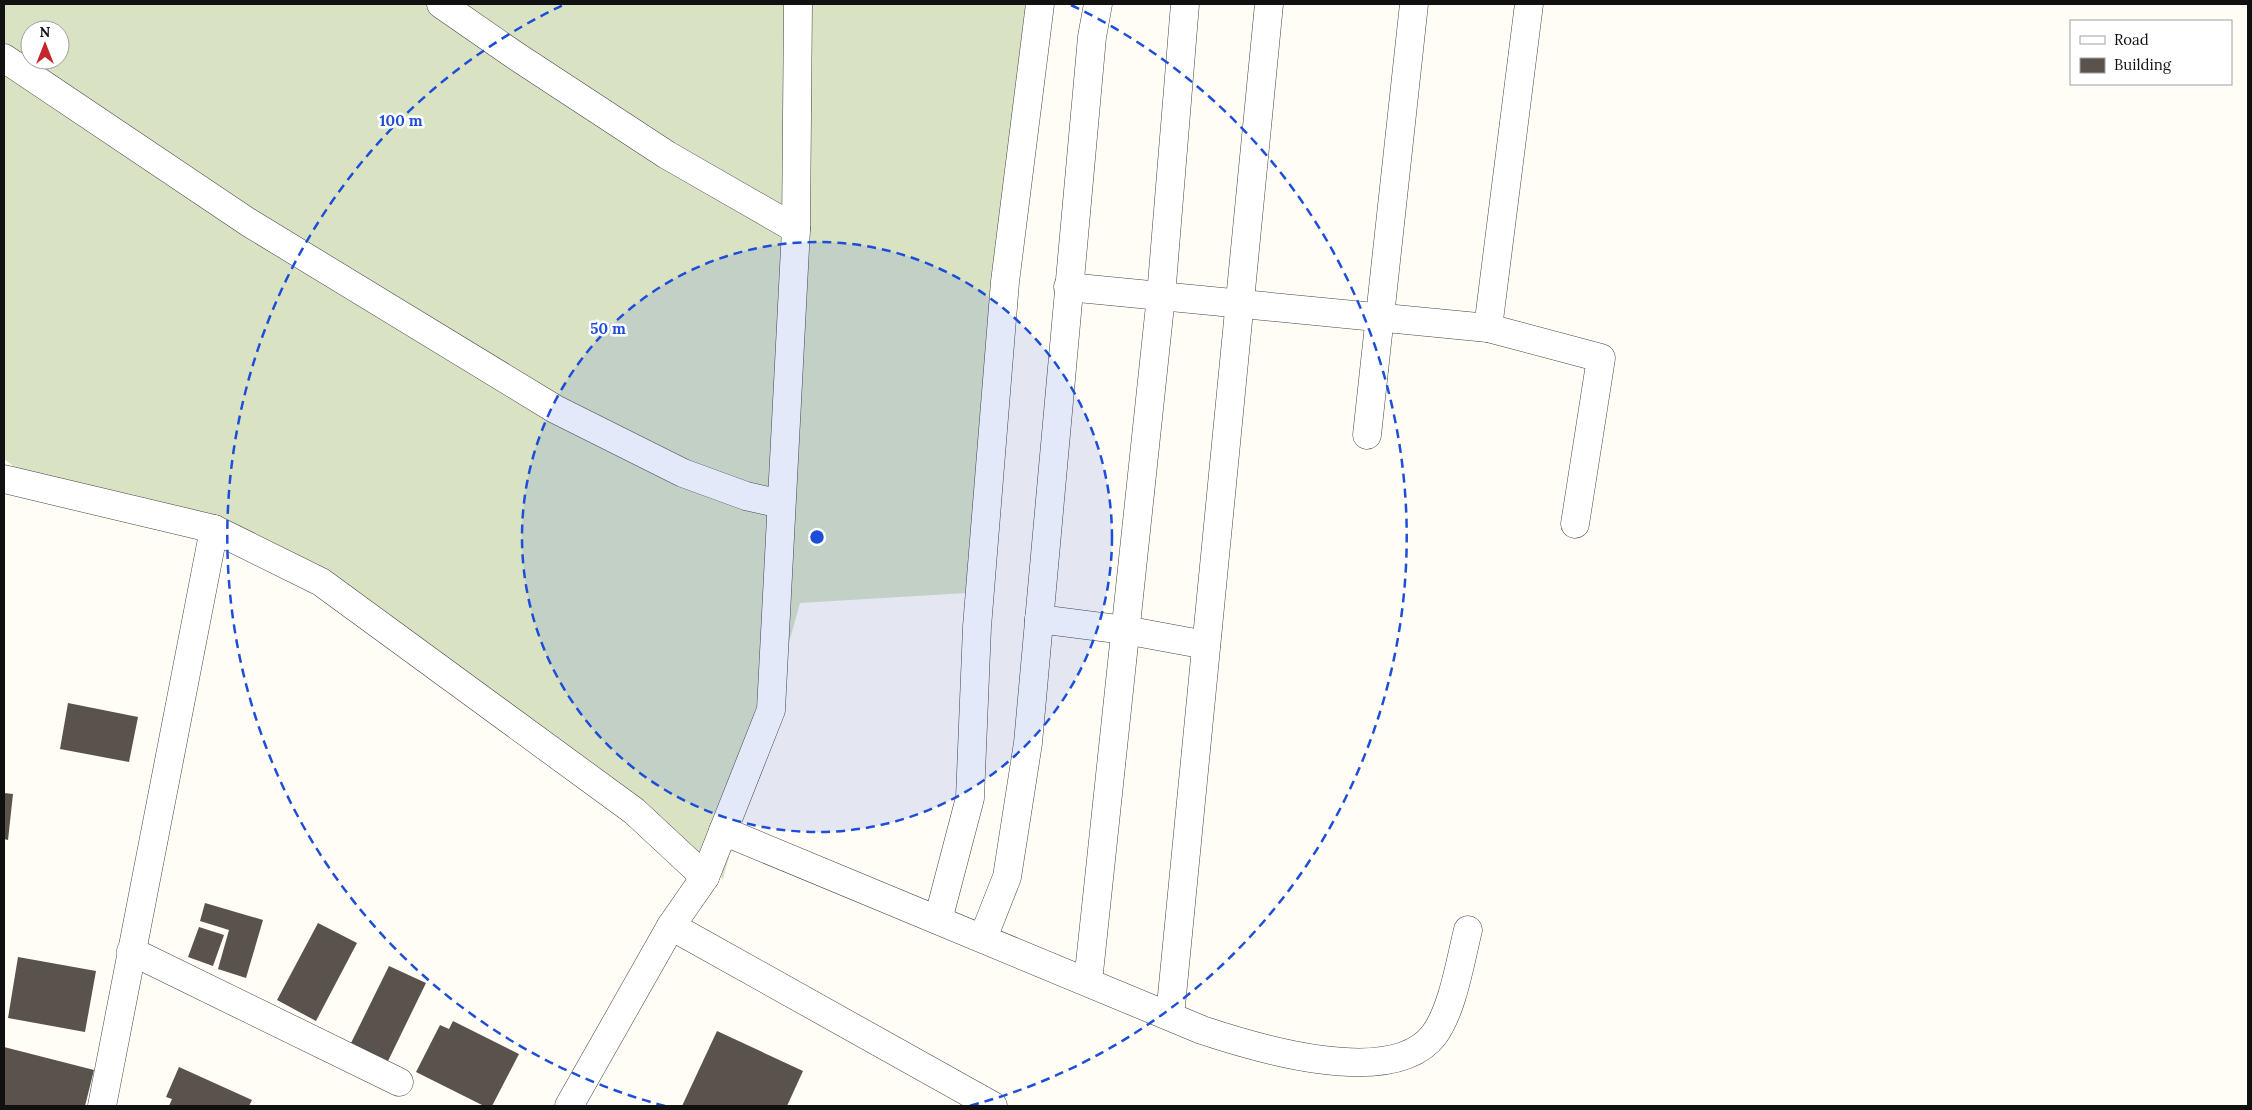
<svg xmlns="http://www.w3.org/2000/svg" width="2252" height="1110" font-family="Lora,serif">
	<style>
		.cemetery { fill: #d9e3c4; fill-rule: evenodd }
		.building { fill: #5a524d }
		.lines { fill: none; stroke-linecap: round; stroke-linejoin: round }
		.minor-casing { stroke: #444; stroke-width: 29 }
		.minor { stroke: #fff; stroke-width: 28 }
		.ring { fill: none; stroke: #1d4ed8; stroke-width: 2.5; stroke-dasharray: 9 6 }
		.centre { fill: #1d4ed8; stroke: #fff; stroke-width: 2.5 }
		.ring-label { font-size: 15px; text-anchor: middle; font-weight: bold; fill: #1d4ed8; stroke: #fff; stroke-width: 5; stroke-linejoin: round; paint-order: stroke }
	</style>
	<rect width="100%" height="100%" fill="#fffdf5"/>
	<!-- cemetery -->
	<path class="cemetery" d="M4 4H1033L983 592 800 603 723 879 325 576 20 471 4 459ZM30 30H60V60H30Z"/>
	<!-- building -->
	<g class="building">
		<path d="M68 703 138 717 129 762 60 749Z"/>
		<path d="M4 793 13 794 8 840 4 839Z"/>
		<path d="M205 903 263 920 246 978 218 969 229 930 200 921Z"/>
		<path d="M318 923 357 943 316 1021 277 1000Z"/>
		<path d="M199 927 224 935 213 966 188 957Z"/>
		<path d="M18 957 96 971 85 1032 8 1018Z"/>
		<path d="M389 966 426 983 388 1061 351 1043Z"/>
		<path d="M453 1021 519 1054 492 1106H484L416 1072 440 1025 449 1029Z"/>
		<path d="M717 1031 803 1071 787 1106H682Z"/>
		<path d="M4 1047 94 1070 85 1106H4Z"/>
		<path d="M179 1067 252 1100 249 1106H169L172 1099 166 1097Z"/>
	</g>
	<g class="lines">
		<!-- minor casing -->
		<g class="minor-casing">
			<g id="minor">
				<path d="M441 4 516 56 667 155 796 229"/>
				<path d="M4 58 248 222 555 409 683 473 746 496 781 504"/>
				<path d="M1068 287 1488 328 1601 358 1575 524"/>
				<path d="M1488 328 1529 4"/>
				<path d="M1367 435 1414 4"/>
				<path d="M4 479 214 529 321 582 634 811 705 877"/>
				<path d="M1039 619 1125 630 1206 645"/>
				<path d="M723 831 1202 1030C1256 1048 1392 1090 1434 1035 1453 1009 1460 962 1468 930"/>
				<path d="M938 920 970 798 977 627 1005 282 1040 4"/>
				<path d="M671 926 993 1106"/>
				<path d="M983 938 1007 877 1028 743 1092 37 1098 4"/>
				<path d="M131 951 399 1082"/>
				<path d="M1088 982 1161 296 1185 4"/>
				<path d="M1170 1016 1269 4"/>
				<path d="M102 1106 214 529"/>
				<path d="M569 1106 671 926 705 877 771 710 796 229 798 4"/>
			</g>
		</g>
		<!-- minor -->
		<use href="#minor" class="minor"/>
	</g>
	<!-- distance rings -->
	<circle cx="817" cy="537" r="295" fill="#1d4ed8" fill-opacity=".12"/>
	<g class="ring">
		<circle cx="817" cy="537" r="295"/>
		<path d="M665 1106A589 589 0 0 1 563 5M1071 5A589 589 0 0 1 969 1106"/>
	</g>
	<circle cx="817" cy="537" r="8" class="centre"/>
	<g class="ring-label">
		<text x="401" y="126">100 m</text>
		<text x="608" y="334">50 m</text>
	</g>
	<!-- border -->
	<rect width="2252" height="1110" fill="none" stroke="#111111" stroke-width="10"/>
	<!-- legend -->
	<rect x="2070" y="20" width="162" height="65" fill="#ffffff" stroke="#a0a0a0"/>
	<rect x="2080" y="36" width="25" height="8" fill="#ffffff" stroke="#a0a0a0"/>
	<text x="2114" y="45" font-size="15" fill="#111111">Road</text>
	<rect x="2080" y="58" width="25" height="15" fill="#5a524d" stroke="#a0a0a0"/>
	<text x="2114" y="70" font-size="15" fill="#111111">Building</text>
	<!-- north arrow -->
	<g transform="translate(45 45)"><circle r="24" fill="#ffffff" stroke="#a0a0a0"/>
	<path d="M0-4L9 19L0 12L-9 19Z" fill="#c4262e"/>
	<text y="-8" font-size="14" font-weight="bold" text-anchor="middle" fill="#111111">N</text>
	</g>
</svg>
